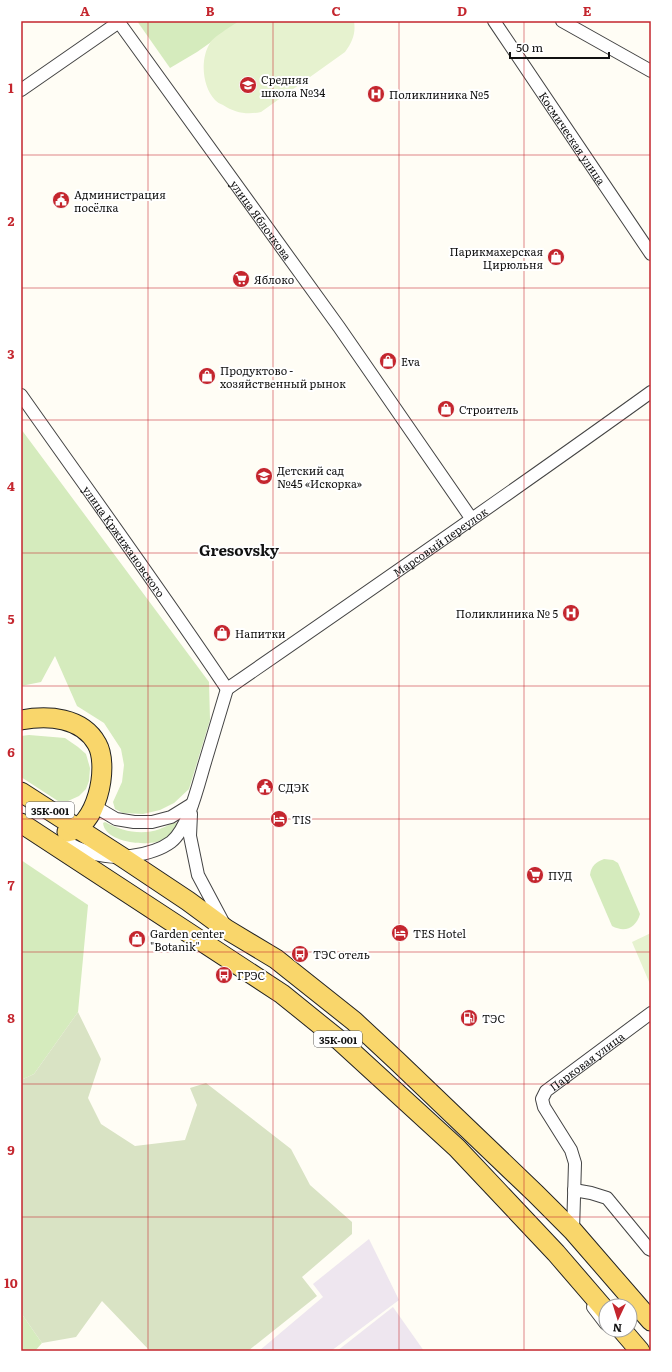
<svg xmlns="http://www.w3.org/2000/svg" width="672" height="1372" font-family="Literata,serif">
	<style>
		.industrial { fill: #eee6ef }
		.green { fill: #d5ebbd }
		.cemetery { fill: #d9e3c4 }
		.pitch { fill: #e6f2cf }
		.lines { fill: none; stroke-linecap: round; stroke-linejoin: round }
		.street-casing { stroke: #444; stroke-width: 14 }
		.primary-casing { stroke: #222; stroke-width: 21 }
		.street { stroke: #fff; stroke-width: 12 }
		.primary { stroke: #f9d66b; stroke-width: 19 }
		.grid { fill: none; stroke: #c4262e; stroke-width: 1; stroke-opacity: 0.55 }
		.labels { text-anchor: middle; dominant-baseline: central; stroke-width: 4; stroke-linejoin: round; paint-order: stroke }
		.shield { fill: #fff; stroke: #585858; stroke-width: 1 }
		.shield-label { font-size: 10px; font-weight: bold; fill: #111 }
		.poi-label { font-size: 11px; fill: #111; stroke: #fff; text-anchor: start }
		.street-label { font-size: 11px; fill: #111; stroke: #fff }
		.district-label { font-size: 15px; font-weight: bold; fill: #111; stroke: #fff }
		.neatline { fill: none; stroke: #c4262e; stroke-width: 1.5 }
		.grid-label { font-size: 13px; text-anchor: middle; font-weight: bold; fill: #c4262e }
	</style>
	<rect width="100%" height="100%" fill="#fffdf5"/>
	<!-- industrial -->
	<g class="industrial">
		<path d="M369 1239 399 1300 331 1351H259L323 1297 313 1284Z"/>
		<path d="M393 1307 424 1351H337Z"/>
	</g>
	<!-- green -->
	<g class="green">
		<path d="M137 21H241L197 52 170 68Z"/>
		<path d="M21 429 209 682 210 720 189 789 174 803 160 810 143 814 123 813 115 809 113 802 122 782 124 765 121 749 104 723 77 706 55 656 41 682 21 686Z"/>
		<path d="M29 735 65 738 78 747 86 754 90 768 89 781 86 789 79 796 68 801H58L21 777V736Z"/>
		<path d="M105 822C122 831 141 836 160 829 166 827 172 822 178 823V826C174 831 169 837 162 840 148 847 105 843 103 823Z"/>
		<path d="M604 859 613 860 618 863 640 914C636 928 625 933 612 926L590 875C591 866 596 862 604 859Z"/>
		<path d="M21 860 88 905 78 1012 34 1074 21 1080Z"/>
		<path d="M21 1313 42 1343 35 1351H21Z"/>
	</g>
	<!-- cemetery -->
	<path class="cemetery" d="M78 1012 101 1059 88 1098 101 1124 135 1146 185 1140 197 1105 190 1088 206 1083 291 1149 310 1185 352 1222V1234L302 1277 317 1296 248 1351H150L102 1301 76 1337 42 1343 21 1313V1080L34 1074Z"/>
	<!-- pitch -->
	<g class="pitch">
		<path d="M239 21H354C356 34 352 42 345 52L261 112C247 115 235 113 223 105 220 104 217 102 215 100 202 86 200 59 210 43 213 37 232 26 239 21Z"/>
		<path d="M651 933V984H650L632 942Z"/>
	</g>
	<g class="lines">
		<!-- street casing -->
		<g class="street-casing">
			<g id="street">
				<path id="s1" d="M118 21 339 327 471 518"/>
				<path id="s2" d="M494 21 651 254"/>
				<path d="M562 21 651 71"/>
				<path d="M21 90 119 22"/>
				<path id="s3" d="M21 395C90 493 160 589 227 689"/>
				<path id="s4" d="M227 689C369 591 511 493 651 392"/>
				<path d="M94 806 116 819 134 822H152L171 817 192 804"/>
				<path d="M191 814 190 836 198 875 223 922"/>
				<path d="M64 841C84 853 107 859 131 856 145 854 159 851 171 842 189 828 199 781 206 759 213 735 220 712 227 689"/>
				<path d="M574 1190 591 1193 607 1198 649 1249 651 1250"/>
				<path id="s5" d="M573 1231 575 1163 571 1150 544 1107 542 1099 546 1091 651 1013"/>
				<path d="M593 1307 606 1324"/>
			</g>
		</g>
		<!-- primary casing -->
		<g class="primary-casing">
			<g id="primary">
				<path d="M21 720C48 715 82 717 97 744 110 767 96 829 67 832"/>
				<path d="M21 792 122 857 188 901 226 929 276 959 354 1021 397 1061 536 1194 573 1231 651 1321"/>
				<path d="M21 823 282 994 339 1040 457 1148 556 1253 606 1311"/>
				<path d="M622 1330 640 1351"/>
			</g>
		</g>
		<!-- street -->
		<use href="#street" class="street"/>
		<!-- primary -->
		<use href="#primary" class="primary"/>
	</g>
	<!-- grid -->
	<path class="grid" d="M148 21V1351M273 21V1351M399 21V1351M524 21V1351M21 155H651M21 288H651M21 420H651M21 553H651M21 686H651M21 819H651M21 952H651M21 1084H651M21 1217H651"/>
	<!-- icons -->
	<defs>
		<g id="school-disc" transform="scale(0.9)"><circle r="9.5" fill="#c4262e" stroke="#fff"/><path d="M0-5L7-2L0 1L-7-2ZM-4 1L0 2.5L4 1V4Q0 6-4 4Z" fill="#fff"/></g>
		<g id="hospital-disc" transform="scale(0.9)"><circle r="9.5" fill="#c4262e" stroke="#fff"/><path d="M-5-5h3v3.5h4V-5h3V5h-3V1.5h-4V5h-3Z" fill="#fff"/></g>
		<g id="civic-disc" transform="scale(0.9)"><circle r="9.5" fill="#c4262e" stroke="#fff"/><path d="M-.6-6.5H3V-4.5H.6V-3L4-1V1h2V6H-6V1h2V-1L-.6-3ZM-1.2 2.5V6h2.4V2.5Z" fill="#fff"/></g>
		<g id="shop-disc" transform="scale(0.9)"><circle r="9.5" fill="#c4262e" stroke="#fff"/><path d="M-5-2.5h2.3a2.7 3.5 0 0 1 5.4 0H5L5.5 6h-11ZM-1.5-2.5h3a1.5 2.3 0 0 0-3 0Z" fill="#fff"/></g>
		<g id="supermarket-disc" transform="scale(0.9)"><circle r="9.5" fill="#c4262e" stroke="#fff"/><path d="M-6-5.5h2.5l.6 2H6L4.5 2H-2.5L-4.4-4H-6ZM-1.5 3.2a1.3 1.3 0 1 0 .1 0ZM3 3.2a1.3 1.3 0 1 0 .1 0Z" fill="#fff"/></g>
		<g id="hotel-disc" transform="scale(0.9)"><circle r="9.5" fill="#c4262e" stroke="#fff"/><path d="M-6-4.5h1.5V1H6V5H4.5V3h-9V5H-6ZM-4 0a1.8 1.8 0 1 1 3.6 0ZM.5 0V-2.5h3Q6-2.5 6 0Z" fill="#fff"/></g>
		<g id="bus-disc" transform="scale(0.9)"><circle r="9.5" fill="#c4262e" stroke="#fff"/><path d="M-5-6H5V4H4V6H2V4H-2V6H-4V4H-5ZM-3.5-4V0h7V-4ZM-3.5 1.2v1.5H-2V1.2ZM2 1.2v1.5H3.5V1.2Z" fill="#fff"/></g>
		<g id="fuel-disc" transform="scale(0.9)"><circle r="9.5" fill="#c4262e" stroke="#fff"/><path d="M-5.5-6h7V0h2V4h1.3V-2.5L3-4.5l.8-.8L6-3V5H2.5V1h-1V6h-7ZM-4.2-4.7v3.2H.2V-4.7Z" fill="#fff"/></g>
	</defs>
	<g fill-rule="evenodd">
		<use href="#school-disc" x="248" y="85"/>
		<use href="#hospital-disc" x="376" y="94"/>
		<use href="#civic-disc" x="61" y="200"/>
		<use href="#shop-disc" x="556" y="257"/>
		<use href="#supermarket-disc" x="241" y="279"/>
		<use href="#shop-disc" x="388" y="361"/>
		<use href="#shop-disc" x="207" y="376"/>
		<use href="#shop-disc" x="446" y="409"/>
		<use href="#school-disc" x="264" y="476"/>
		<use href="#hospital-disc" x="571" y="613"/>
		<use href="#shop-disc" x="222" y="633"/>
		<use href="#civic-disc" x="265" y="787"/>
		<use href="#hotel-disc" x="279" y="819"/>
		<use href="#supermarket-disc" x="535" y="875"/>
		<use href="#hotel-disc" x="400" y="933"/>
		<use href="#shop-disc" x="137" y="939"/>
		<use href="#bus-disc" x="300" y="954"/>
		<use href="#bus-disc" x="224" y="975"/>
		<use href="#fuel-disc" x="469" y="1018"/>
	</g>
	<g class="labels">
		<!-- shield labels -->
		<g class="shield">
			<rect x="26" y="802" width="48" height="16" rx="3"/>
			<rect x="314" y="1031" width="48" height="16" rx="3"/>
		</g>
		<g class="shield-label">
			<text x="50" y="810">35К-001</text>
			<text x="338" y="1039">35К-001</text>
		</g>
		<!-- poi labels -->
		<g class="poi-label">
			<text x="261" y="79">Средняя<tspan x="261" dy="13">школа №34</tspan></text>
			<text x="389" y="94">Поликлиника №5</text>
			<text x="74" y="194">Администрация<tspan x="74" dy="13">посёлка</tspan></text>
			<text x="543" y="251" text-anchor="end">Парикмахерская<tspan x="543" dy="13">Цирюльня</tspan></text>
			<text x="254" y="279">Яблоко</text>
			<text x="401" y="361">Eva</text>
			<text x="220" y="370">Продуктово -<tspan x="220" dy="13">хозяйственный рынок</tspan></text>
			<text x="459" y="409">Строитель</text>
			<text x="277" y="470">Детский сад<tspan x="277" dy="13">№45 «Искорка»</tspan></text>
			<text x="558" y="613" text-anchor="end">Поликлиника № 5</text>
			<text x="235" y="633">Напитки</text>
			<text x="278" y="787">СДЭК</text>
			<text x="292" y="819">TIS</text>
			<text x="548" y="875">ПУД</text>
			<text x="150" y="933">Garden center<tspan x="150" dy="13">"Botanik"</tspan></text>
			<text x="413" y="933">TES Hotel</text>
			<text x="313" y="954">ТЭС отель</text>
			<text x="237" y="975">ГРЭС</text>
			<text x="482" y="1018">ТЭС</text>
		</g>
		<!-- street labels -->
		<g class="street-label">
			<text stroke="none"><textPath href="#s2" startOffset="141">Космическая улица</textPath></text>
			<text stroke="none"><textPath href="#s1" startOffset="245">улица Яблочкова</textPath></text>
			<text stroke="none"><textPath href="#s3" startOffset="179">улица Кржижановского</textPath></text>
			<text stroke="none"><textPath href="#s4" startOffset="259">Марсовый переулок</textPath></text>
			<text stroke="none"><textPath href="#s5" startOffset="200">Парковая улица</textPath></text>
		</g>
		<!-- district labels -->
		<g class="district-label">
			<text x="239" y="549">Gresovsky</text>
		</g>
	</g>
	<!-- border -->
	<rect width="672" height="1372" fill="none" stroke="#ffffff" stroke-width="44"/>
	<!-- north arrow -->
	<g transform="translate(618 1318) rotate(184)"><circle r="19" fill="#ffffff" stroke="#a0a0a0"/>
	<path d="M0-3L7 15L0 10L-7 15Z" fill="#c4262e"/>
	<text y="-6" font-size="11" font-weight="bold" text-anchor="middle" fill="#111111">N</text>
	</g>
	<!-- scale -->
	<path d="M510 52v6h99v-6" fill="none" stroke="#111111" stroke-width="2"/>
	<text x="516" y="52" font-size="12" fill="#111111" stroke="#ffffff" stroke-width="3" paint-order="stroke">50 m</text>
	<rect x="22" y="22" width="628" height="1328" class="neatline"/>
	<g class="grid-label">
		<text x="85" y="16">A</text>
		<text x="210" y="16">B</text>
		<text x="336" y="16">C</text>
		<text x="462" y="16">D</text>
		<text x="587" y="16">E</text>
		<text x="11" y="93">1</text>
		<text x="11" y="226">2</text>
		<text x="11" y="359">3</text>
		<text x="11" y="491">4</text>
		<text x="11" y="624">5</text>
		<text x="11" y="757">6</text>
		<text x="11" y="890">7</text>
		<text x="11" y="1023">8</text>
		<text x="11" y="1155">9</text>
		<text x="11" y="1288">10</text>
	</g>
</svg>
